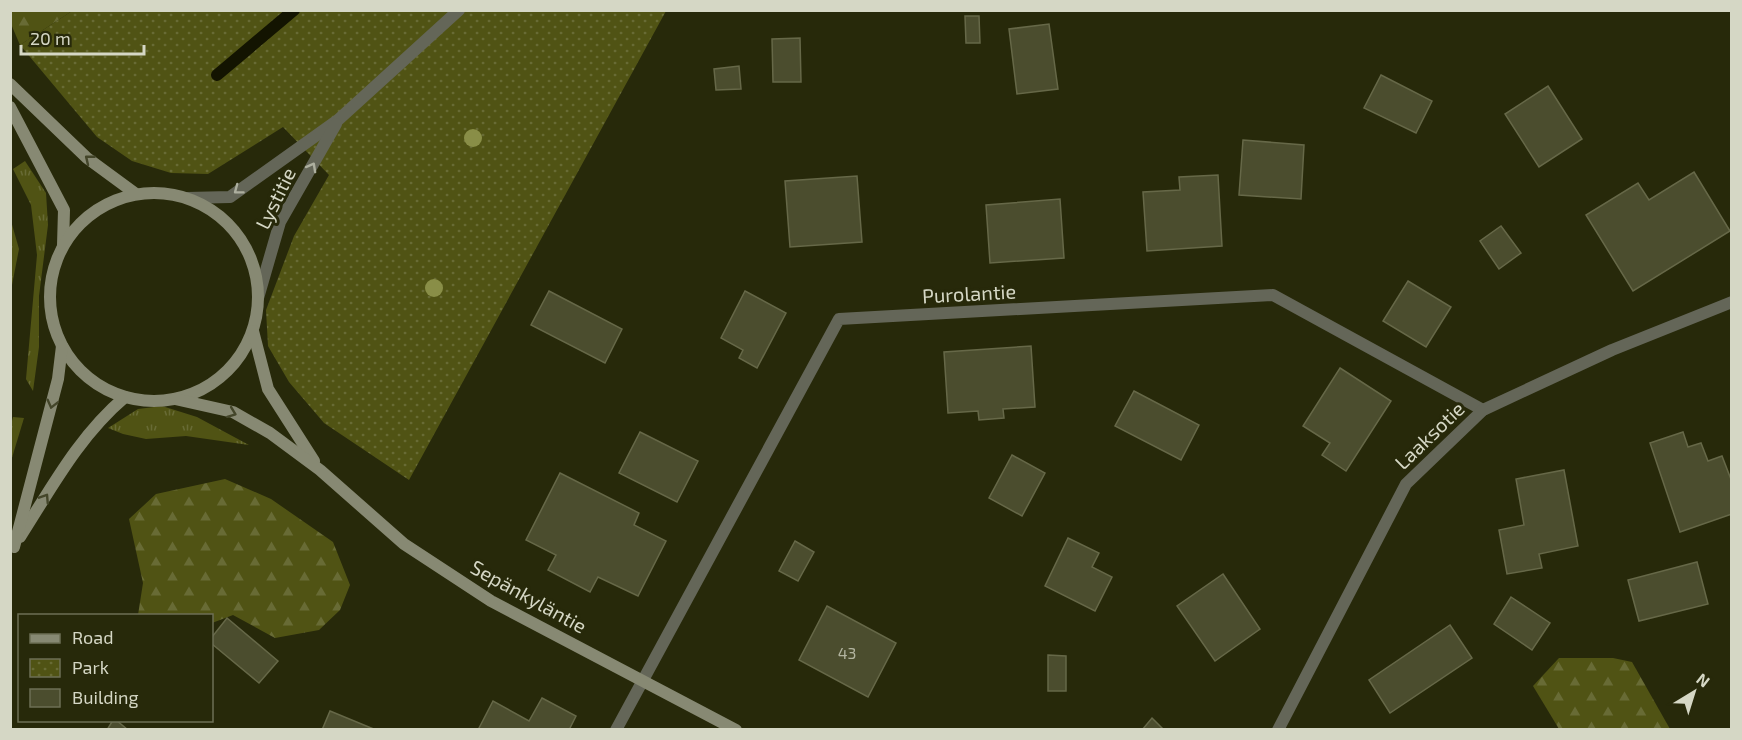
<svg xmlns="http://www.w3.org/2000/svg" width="1742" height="740" font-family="'Exo 2',sans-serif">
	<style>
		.grass { fill: url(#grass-tufts) }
		.forest { fill: url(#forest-firs) }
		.park { fill: url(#park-dots) }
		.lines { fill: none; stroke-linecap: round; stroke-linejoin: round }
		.stream { stroke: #131401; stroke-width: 12 }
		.building { fill: #4b4d2e; stroke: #666848; stroke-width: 1.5 }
		.street { stroke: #646658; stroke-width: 12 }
		.secondary { stroke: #878973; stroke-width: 12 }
		.tree { fill: #898e47 }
		.oneway { stroke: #44462a }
		.oneway2 { stroke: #adaf9f }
		.labels { text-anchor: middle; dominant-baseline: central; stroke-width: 6; stroke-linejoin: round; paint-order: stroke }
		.number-label { font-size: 16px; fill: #b2b49f }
		.street-label { font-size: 20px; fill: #d5d7c5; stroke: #27290a }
	</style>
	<defs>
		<pattern id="grass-tufts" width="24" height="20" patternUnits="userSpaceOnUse" patternTransform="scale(1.5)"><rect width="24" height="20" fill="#505314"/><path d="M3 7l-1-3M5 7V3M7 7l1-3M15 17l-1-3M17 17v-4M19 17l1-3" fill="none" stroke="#686b35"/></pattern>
		<pattern id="forest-firs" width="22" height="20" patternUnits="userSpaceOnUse" patternTransform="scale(1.5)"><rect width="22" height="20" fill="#505314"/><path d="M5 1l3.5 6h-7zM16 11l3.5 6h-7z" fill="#686b35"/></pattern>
		<pattern id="park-dots" width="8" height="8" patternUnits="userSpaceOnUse" patternTransform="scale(1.5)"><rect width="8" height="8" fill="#505314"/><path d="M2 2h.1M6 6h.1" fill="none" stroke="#686b35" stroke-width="1.8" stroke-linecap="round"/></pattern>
	</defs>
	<rect width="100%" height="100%" fill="#27290a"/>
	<!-- grass -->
	<g class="grass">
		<path d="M25 161 46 193 48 225 39 296V347L33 391 26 379 37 255 31 205 13 169Z"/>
		<path d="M11 221 19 249 11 290Z"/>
		<path d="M162 406 197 417 249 445 186 436 146 439 123 434 108 428 138 409Z"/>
		<path d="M13 417 24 418 11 461V425Z"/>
	</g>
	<!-- forest -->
	<g class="forest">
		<path d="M10 11 11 10 72 11 20 45 11 24Z"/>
		<path d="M225 479 271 499 333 542 350 585 340 610 319 630 275 638 233 615 212 623V616L138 615 143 583 129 519 156 494Z"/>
		<path d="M1559 658H1613L1632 662 1670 729H1559L1533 686Z"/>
	</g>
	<!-- park -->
	<path class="park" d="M72 11H666L409 480 324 423 289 382 268 346 266 310 294 236 329 175 283 127 208 174 171 173 132 161 97 137 20 45Z"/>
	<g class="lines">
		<!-- stream -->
		<path class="stream" d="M217 75 294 10"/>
	</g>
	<!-- building -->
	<g class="building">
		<path d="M965 16H979L980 43H966Z"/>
		<path d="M1049 24 1058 89 1017 94 1009 29Z"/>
		<path d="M800 38 801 82H773L772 39Z"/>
		<path d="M739 66 741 89 716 90 714 69Z"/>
		<path d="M1381 75 1432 101 1416 133 1364 108Z"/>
		<path d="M1548 86 1582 139 1539 167 1505 114Z"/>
		<path d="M1243 140 1304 145 1301 199 1239 195Z"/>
		<path d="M1694 172 1730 231 1633 291 1586 215 1638 183 1649 200Z"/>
		<path d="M1218 175 1222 246 1147 251 1143 192 1180 190 1179 177Z"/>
		<path d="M857 176 862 242 790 247 785 181Z"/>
		<path d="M1060 199 1064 258 990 263 986 205Z"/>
		<path d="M1501 226 1521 253 1499 269 1480 241Z"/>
		<path d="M1408 281 1451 307 1426 347 1383 321Z"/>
		<path d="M549 291 622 329 605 363 531 325Z"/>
		<path d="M745 291 786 313 757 368 739 358 743 350 721 338Z"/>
		<path d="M1031 346 1035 407 1003 409 1004 418 979 420 978 411 948 413 944 352Z"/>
		<path d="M1340 368 1391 401 1346 471 1322 455 1330 443 1303 426Z"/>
		<path d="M1134 391 1199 425 1181 460 1115 426Z"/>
		<path d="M640 432 698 461 677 502 619 473Z"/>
		<path d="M1683 432 1688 447 1701 443 1708 461 1722 456 1732 482V514L1680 532 1650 443Z"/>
		<path d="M1012 455 1045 473 1022 516 989 498Z"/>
		<path d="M1564 470 1578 546 1539 554 1542 568 1507 574 1499 530 1524 525 1516 479Z"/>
		<path d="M560 473 639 513 634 525 666 541 638 596 598 577 590 592 548 570 556 555 526 540Z"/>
		<path d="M1068 538 1099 553 1092 567 1112 577 1095 611 1045 586Z"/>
		<path d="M795 541 814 552 798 581 779 571Z"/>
		<path d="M1697 562 1708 604 1639 621 1628 580Z"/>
		<path d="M1223 574 1260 629 1215 661 1177 606Z"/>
		<path d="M1511 597 1550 623 1532 650 1494 624Z"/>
		<path d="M827 606 896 643 868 697 799 660Z"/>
		<path d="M227 618 278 661 259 683 212 644V637Z"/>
		<path d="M1450 625 1472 658 1390 713 1369 680Z"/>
		<path d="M1048 655 1066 656V691H1048Z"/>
		<path d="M542 698 576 716 569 730H478L493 701 529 721Z"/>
		<path d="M330 711 376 730H322Z"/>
		<path d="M1152 718 1164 730H1142Z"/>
		<path d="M113 720H116L128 730H107Z"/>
	</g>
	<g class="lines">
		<!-- street -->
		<g class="street">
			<path d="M187 198 230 197 338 120 459 10"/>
			<path d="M258 298 280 222 336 124"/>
			<path d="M616 730 839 319 1273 295 1483 410"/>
			<path d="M1278 730 1406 484 1483 410 1612 350 1732 302"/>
		</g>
		<!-- secondary -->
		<g class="secondary">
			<path d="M10 84 87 158 136 194"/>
			<path d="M10 107 64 210 63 245"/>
			<circle cx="154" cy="297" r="104"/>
			<path d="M253 331 268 389 314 461"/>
			<path d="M175 399 233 412 270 433 320 470 404 544 491 601 736 730"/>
			<path d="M20 537C52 487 79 436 125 397"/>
			<path d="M14 547 58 379 62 346"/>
		</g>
	</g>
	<!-- trees -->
	<g class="tree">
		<circle cx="473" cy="138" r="9"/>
		<circle cx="434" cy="288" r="9"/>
	</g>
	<!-- one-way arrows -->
	<defs><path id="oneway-chevron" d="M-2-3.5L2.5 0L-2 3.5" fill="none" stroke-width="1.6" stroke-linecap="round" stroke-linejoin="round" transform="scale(1.5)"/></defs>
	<g class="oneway">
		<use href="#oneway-chevron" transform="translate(89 159) rotate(-141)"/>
		<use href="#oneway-chevron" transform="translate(52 404) rotate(104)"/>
		<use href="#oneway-chevron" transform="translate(232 413) rotate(21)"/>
		<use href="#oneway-chevron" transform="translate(45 498) rotate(-57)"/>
	</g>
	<g class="oneway2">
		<use href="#oneway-chevron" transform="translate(312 167) rotate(-61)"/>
		<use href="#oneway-chevron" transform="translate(238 190) rotate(143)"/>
	</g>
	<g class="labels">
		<!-- number labels -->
		<g class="number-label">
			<text x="847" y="652">43</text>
		</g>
		<!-- street labels -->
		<g class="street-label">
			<text transform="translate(275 198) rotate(-64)">Lystitie</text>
			<text transform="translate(969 293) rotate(-3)">Purolantie</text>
			<text transform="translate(1429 435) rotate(-44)">Laaksotie</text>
			<text transform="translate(529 596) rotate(29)">Sepänkyläntie</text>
		</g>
	</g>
	<!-- border -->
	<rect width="1742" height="740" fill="none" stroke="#d5d7c5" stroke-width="24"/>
	<!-- legend -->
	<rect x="18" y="614" width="195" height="108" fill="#27290a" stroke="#6d6f55" stroke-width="1.5"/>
	<rect x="30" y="634" width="30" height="9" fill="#878973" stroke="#6d6f55" stroke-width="1.5"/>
	<text x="72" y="644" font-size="18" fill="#d5d7c5">Road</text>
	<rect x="30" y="659" width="30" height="18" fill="url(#park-dots)" stroke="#6d6f55" stroke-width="1.5"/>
	<text x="72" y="674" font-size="18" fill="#d5d7c5">Park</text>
	<rect x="30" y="689" width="30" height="18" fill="#4b4d2e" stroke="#6d6f55" stroke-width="1.5"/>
	<text x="72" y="704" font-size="18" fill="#d5d7c5">Building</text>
	<!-- north arrow -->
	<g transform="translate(1694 692) rotate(38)" stroke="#27290a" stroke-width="4.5" paint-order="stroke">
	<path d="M0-4.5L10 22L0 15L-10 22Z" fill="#d5d7c5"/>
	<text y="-9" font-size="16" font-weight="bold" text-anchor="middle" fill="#d5d7c5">N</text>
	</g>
	<!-- scale -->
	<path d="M21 45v9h123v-9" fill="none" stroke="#d5d7c5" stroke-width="3"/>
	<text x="30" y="45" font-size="18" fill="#d5d7c5" stroke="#27290a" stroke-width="4.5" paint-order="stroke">20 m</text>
</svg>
